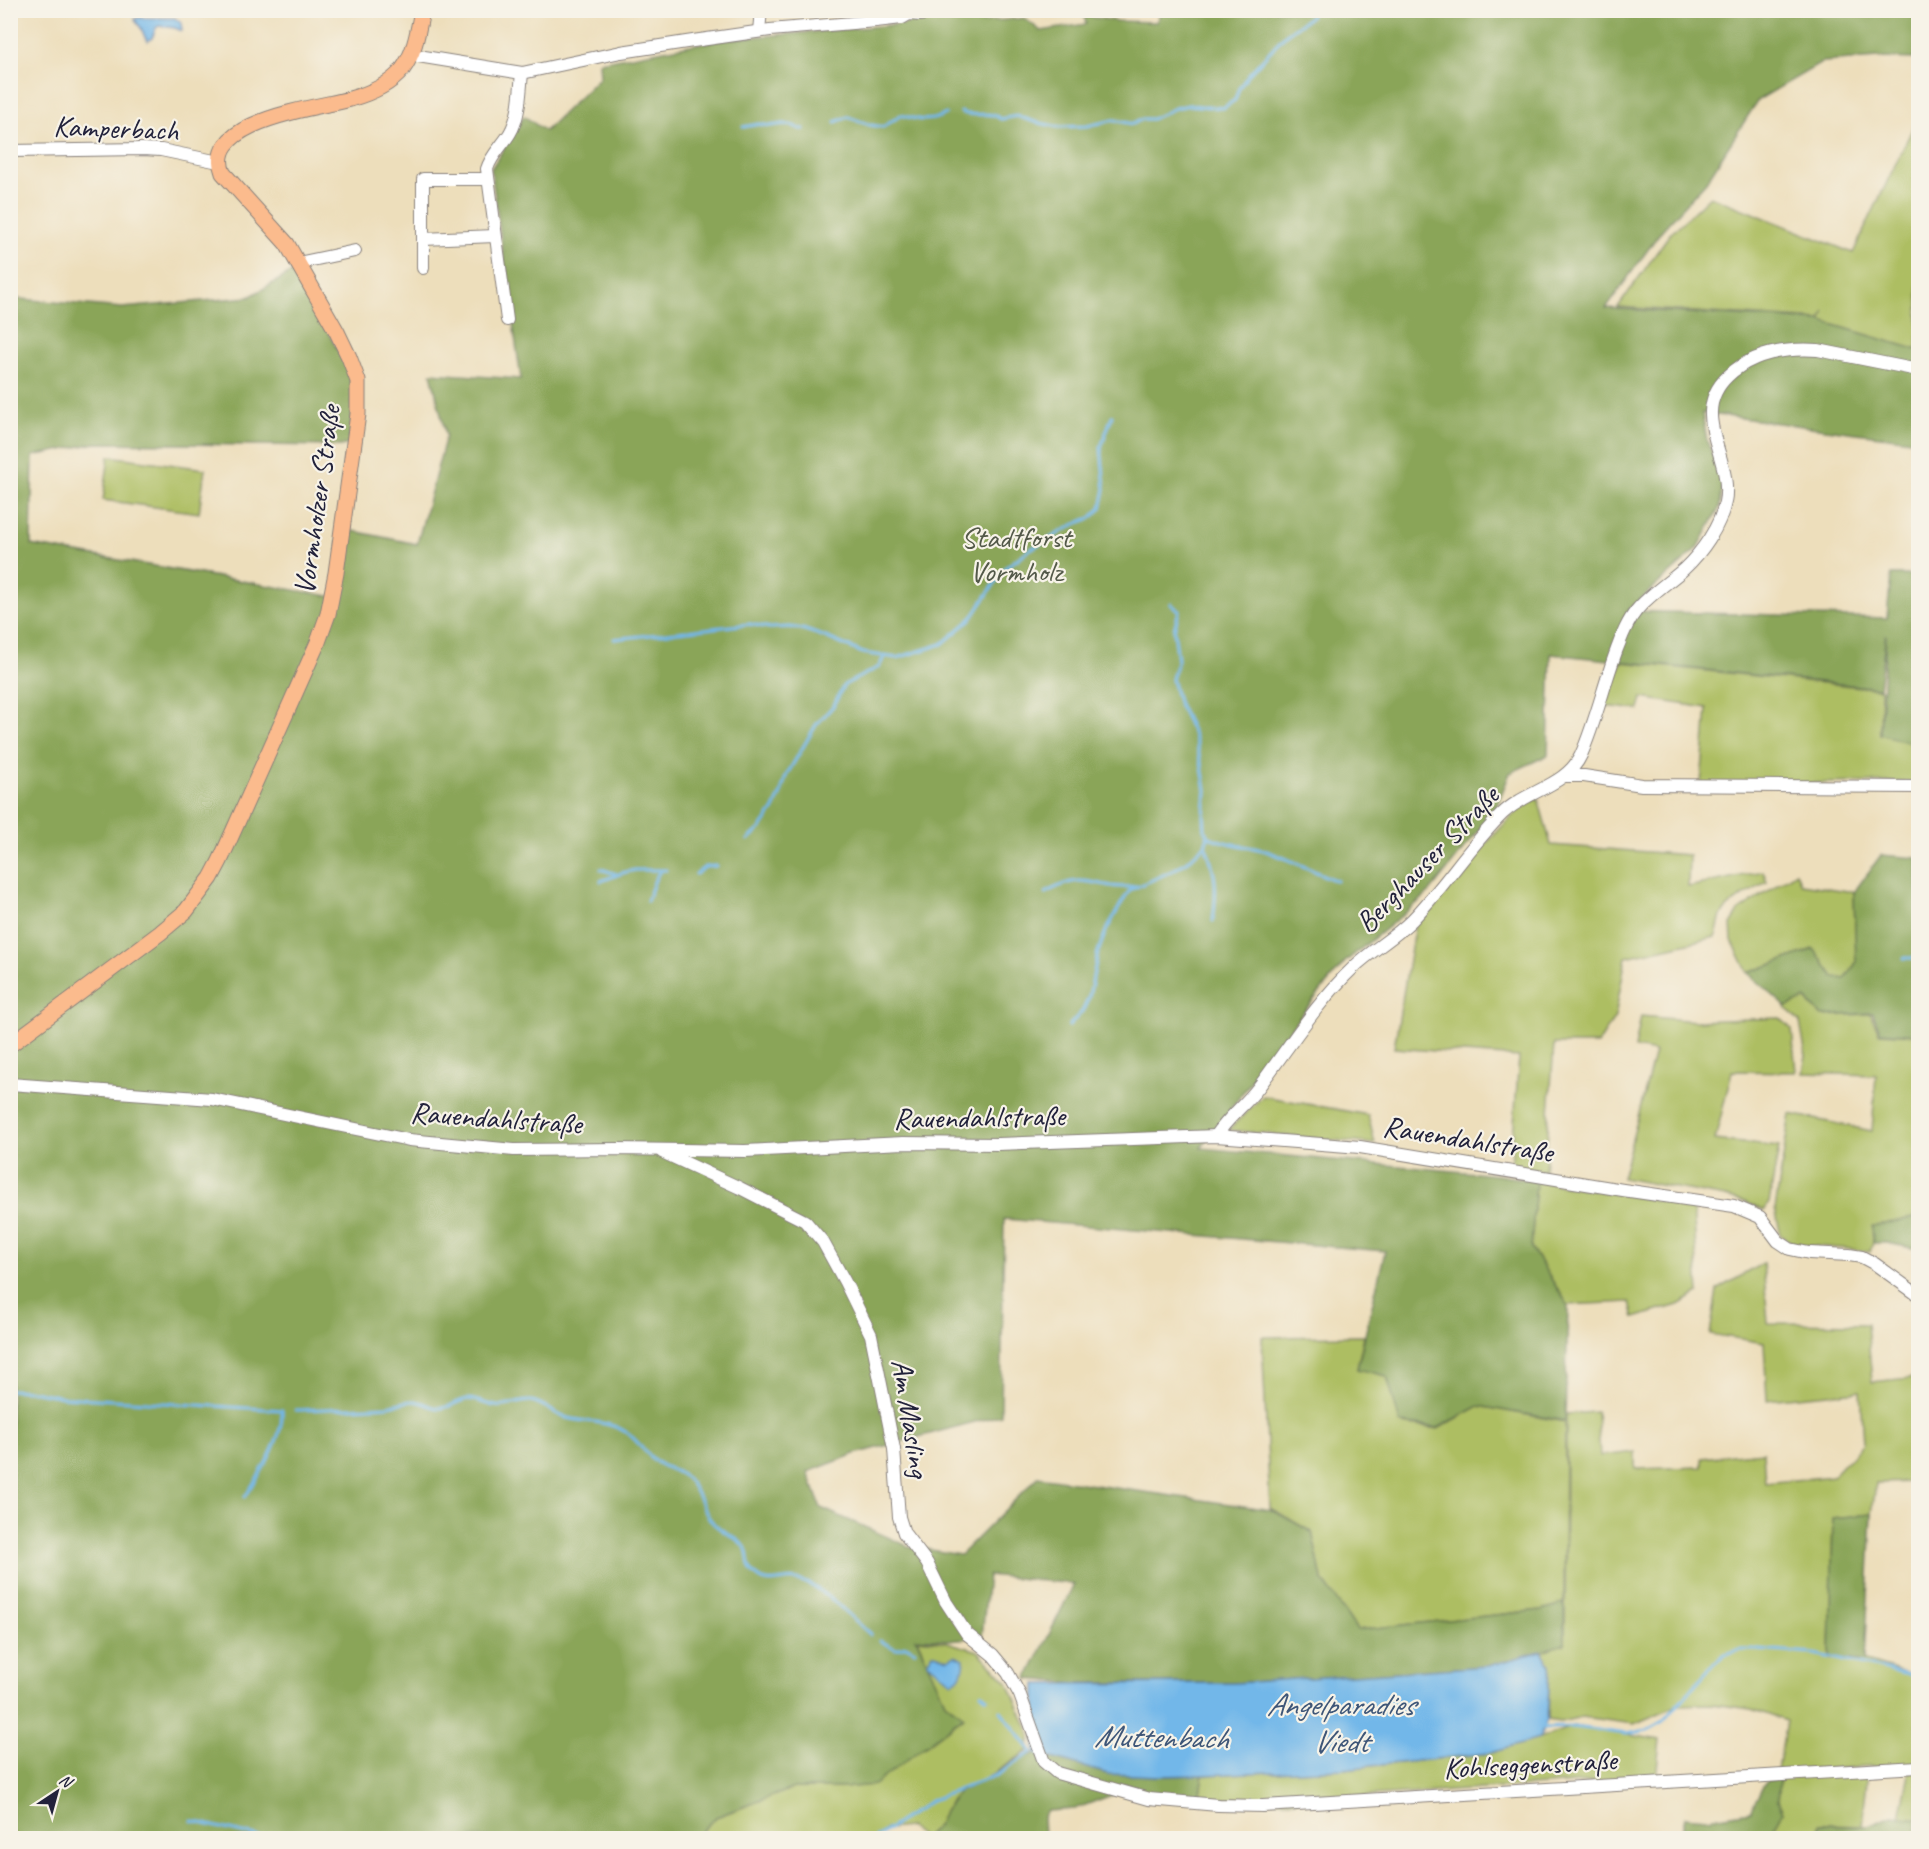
<svg xmlns="http://www.w3.org/2000/svg" width="1929" height="1849" font-family="Caveat,sans-serif">
	<style>
		.green { fill: #adbe62; stroke: #68704e; stroke-width: 1.5 }
		.forest { fill: #8aa558; stroke: #56644a; stroke-width: 1.5 }
		.water { fill: #72b7e9; stroke: #4a6c92; stroke-width: 1.5 }
		.lines { fill: none; stroke-linecap: round; stroke-linejoin: round }
		.stream { stroke: #72b7e9; stroke-width: 3 }
		.minor-casing { stroke: #88807b; stroke-width: 14 }
		.major-casing { stroke: #88807b; stroke-width: 17 }
		.minor { stroke: #fff; stroke-width: 12 }
		.major { stroke: #fbbb8d; stroke-width: 15 }
		.labels { text-anchor: middle; dominant-baseline: central; stroke-width: 4.5; stroke-linejoin: round; paint-order: stroke }
		.street-label { font-size: 30px; fill: #22223b; stroke: #f7f3e8 }
		.park-label { font-size: 30px; fill: #535949; stroke: #f7f3e8 }
		.water-label { font-size: 32px; font-style: italic; fill: #3e5678; stroke: #f7f3e8 }
	</style>
	<rect width="100%" height="100%" fill="#f7f3e8"/>
	<filter id="ink" filterUnits="userSpaceOnUse"><feTurbulence type="fractalNoise" baseFrequency=".0167" numOctaves="2"/><feDisplacementMap in="SourceGraphic" scale="12" xChannelSelector="R" yChannelSelector="G"/><feConvolveMatrix kernelMatrix="1 2 1 2 8 2 1 2 1" color-interpolation-filters="sRGB"/></filter>
	<filter id="wash" filterUnits="userSpaceOnUse"><feTurbulence type="fractalNoise" baseFrequency=".008" numOctaves="4" result="noise"/><feDisplacementMap in="SourceGraphic" scale="24" xChannelSelector="R" yChannelSelector="G"/><feGaussianBlur stdDeviation="1.35" result="paint"/><feColorMatrix in="noise" values="0 0 0 0 0 0 0 0 0 0 0 0 0 0 0 0 0 1.4 0 .05"/><feComposite in="paint" operator="in"/></filter>
	<g filter="url(#wash)">
		<rect width="100%" height="100%" fill="#eddebb"/>
		<!-- green -->
		<g class="green">
			<path d="M1918 117V350L1821 321 1825 311 1821 320 1618 307 1669 235 1710 196 1853 253Z"/>
			<path d="M109 456 205 469 199 513 103 500Z"/>
			<path d="M1621 662 1881 689 1880 734 1911 742 1913 782 1701 784 1707 708 1642 698 1639 710 1604 706Z"/>
			<path d="M1538 798 1551 845 1689 855 1688 887 1763 871 1767 882C1754 890 1730 901 1722 914 1718 920 1719 930 1715 937L1626 957 1615 1017 1598 1044H1554L1545 1171 1511 1165 1519 1057 1394 1048 1415 924 1467 864 1510 818 1522 808Z"/>
			<path d="M1796 872 1801 884 1854 892 1856 963 1845 979 1834 977 1813 949 1748 973 1732 940 1731 924 1739 911Z"/>
			<path d="M1805 999 1822 1016 1871 1014 1879 1033 1918 1035V1217L1873 1226V1243L1870 1252 1850 1249 1802 1245 1791 1242 1781 1235 1775 1209 1790 1114 1872 1131 1876 1075 1803 1073 1806 1056 1800 1022 1785 1007Z"/>
			<path d="M1641 1016 1696 1021 1780 1018 1792 1029 1796 1072 1732 1071 1715 1140 1779 1147 1769 1203 1764 1211 1745 1202 1725 1197 1622 1178 1655 1052 1635 1048Z"/>
			<path d="M1263 1096 1368 1115 1375 1144 1228 1130Z"/>
			<path d="M1536 1181 1693 1206 1699 1293 1678 1305 1634 1318 1630 1302 1568 1305 1531 1248Z"/>
			<path d="M1763 1263 1768 1323 1867 1324 1872 1382 1918 1377V1482L1876 1483 1872 1514 1833 1518 1830 1659 1866 1661 1918 1677V1765L1778 1771 1786 1721 1752 1709 1712 1704 1678 1705 1634 1724 1582 1717 1560 1722 1548 1720 1550 1665 1542 1651 1565 1643 1566 1414 1597 1412 1600 1456 1635 1452V1469L1702 1467V1458L1763 1452 1765 1483 1833 1476 1863 1444 1860 1391 1767 1400 1764 1343 1710 1334 1717 1290Z"/>
			<path d="M1364 1336 1357 1369 1387 1376 1401 1424 1438 1429 1479 1406 1565 1422 1564 1604 1541 1610 1357 1630 1322 1579 1312 1532 1270 1508 1262 1337Z"/>
			<path d="M917 1639 947 1642 978 1651 1008 1683 1031 1735 1028 1751 984 1780 960 1791 945 1809 939 1823 924 1838 909 1827 886 1829 877 1838H695L716 1817 794 1788H843L874 1784 964 1717 945 1702Z"/>
			<path d="M1573 1726 1660 1740 1656 1778 1294 1801 1199 1798 1203 1775 1343 1769 1490 1753 1539 1739Z"/>
			<path d="M1910 1770 1918 1771V1819L1900 1817Z"/>
			<path d="M1868 1772 1862 1825 1821 1824 1818 1838H1768L1783 1812 1778 1801 1780 1778Z"/>
		</g>
		<!-- forest -->
		<g class="forest">
			<path d="M957 10 970 11 983 22 1024 18 1041 31 1086 24 1084 16 1117 21 1156 22 1162 10 1918 11V59L1878 58 1823 62 1758 100 1706 182 1662 230 1606 308 1821 321 1918 350V441L1702 413 1707 441 1723 480 1720 507 1699 546 1693 553 1627 611 1887 618 1891 575H1918V782H1913L1911 743 1880 734 1886 634 1879 688 1551 654 1548 755 1510 773 1495 810 1428 894 1345 962 1301 1015 1201 1148 1497 1175 1536 1181 1531 1248 1568 1305 1565 1421 1479 1406 1438 1428 1400 1423 1387 1376 1357 1369 1385 1251 1004 1219 1001 1415 855 1454 808 1472 821 1508 908 1546 960 1555 1038 1477 1272 1510 1312 1532 1322 1579 1357 1630 1541 1610 1564 1604 1565 1644 1489 1666 1235 1683H1077L1027 1679 1074 1584 988 1575 982 1637 947 1640 916 1638 945 1702 964 1716 874 1785 843 1788H794L716 1817 695 1838H11L10 298 122 308 249 297 294 271 350 372 353 405 349 444 341 446 96 443 33 456 31 545 341 598 348 530 417 544 446 436 431 373 521 379 491 169 524 116 545 131 600 77 599 62 718 40 904 24Z"/>
			<path d="M1881 855 1918 858V1035L1880 1032 1873 1013 1822 1016 1806 999 1786 1007 1748 973 1814 949 1834 977 1845 979 1856 963 1854 892Z"/>
			<path d="M1918 1217V1249L1887 1243H1873L1872 1226Z"/>
			<path d="M1872 1514 1865 1661 1830 1659 1833 1518Z"/>
			<path d="M1035 1753 1108 1774 1159 1776 1203 1775 1199 1798 1117 1793 1075 1809 1047 1811 1043 1817 1044 1838H924L939 1823 945 1809 960 1791 984 1780 1019 1759Z"/>
			<path d="M1780 1778 1778 1801 1783 1812 1768 1838H1680L1685 1816 1707 1818 1750 1811 1767 1779Z"/>
			<path d="M1893 1816 1918 1819V1838H1818L1820 1824 1868 1826Z"/>
		</g>
		<!-- water -->
		<g class="water">
			<path d="M137 18H175L181 23 182 31 175 28 159 26 156 28 152 38 148 41C143 37 144 33 141 28 139 25 136 23 135 19Z"/>
			<path d="M1542 1651 1550 1665 1547 1720 1539 1739 1490 1753 1343 1769 1203 1775 1159 1776 1108 1774 1035 1753 1036 1684 1235 1683 1489 1666Z"/>
			<path d="M933 1653 948 1659 955 1655 964 1659C963 1668 962 1679 952 1682L927 1662Z"/>
		</g>
		<g class="lines">
			<!-- stream -->
			<g class="stream">
				<path d="M961 112C974 119 988 109 1001 119L1017 116 1035 122 1059 127 1087 126 1114 120 1133 124 1142 119H1152L1175 108 1189 105 1223 108 1235 100 1239 88 1249 74 1285 35 1310 17 1312 10"/>
				<path d="M835 122 848 117 870 125 883 127 901 115C918 120 930 123 946 114"/>
				<path d="M743 127 759 124 770 126 784 124 794 126 800 129H804"/>
				<path d="M614 639 750 624 770 628 790 627 802 629 823 636 863 653 897 658 942 644 971 619 1005 568 1029 550 1077 523 1091 518 1101 508 1105 489 1101 447 1112 416"/>
				<path d="M1208 836C1224 845 1245 845 1263 850 1288 858 1312 871 1337 881"/>
				<path d="M748 840 761 828 774 809 781 793 786 776 816 725 834 705 844 685 879 667 884 657"/>
				<path d="M1205 845C1217 873 1217 891 1213 921"/>
				<path d="M601 869 616 874"/>
				<path d="M696 874 705 867 716 866"/>
				<path d="M601 881 622 873 635 870H666"/>
				<path d="M1046 893C1087 867 1096 892 1136 886"/>
				<path d="M647 901 656 877 660 871"/>
				<path d="M1904 958H1918"/>
				<path d="M1069 1026 1083 1010 1089 997 1098 952 1106 931 1125 897 1130 890 1172 871 1188 861 1205 845 1208 836 1205 831 1204 815 1206 790 1202 767 1194 735 1178 702 1172 679 1178 660 1174 630 1179 611 1171 604"/>
				<path d="M10 1390 32 1391 63 1397 282 1410C284 1438 260 1474 245 1497"/>
				<path d="M296 1410C326 1409 357 1408 387 1406 396 1405 405 1401 413 1401 423 1401 430 1408 439 1408 450 1409 459 1399 469 1399 478 1400 487 1405 496 1406 508 1408 519 1400 531 1401 544 1403 552 1413 564 1417 580 1422 597 1420 613 1426 637 1434 640 1450 658 1463 667 1469 677 1470 686 1478 700 1491 701 1510 714 1524 722 1532 743 1540 746 1549 750 1559 745 1568 758 1577 772 1588 786 1575 801 1581 827 1590 849 1616 870 1634"/>
				<path d="M880 1641 896 1649 906 1646 915 1651"/>
				<path d="M981 1693 987 1698"/>
				<path d="M1544 1725V1728L1574 1727 1627 1734 1647 1730 1663 1721 1714 1663 1725 1654 1740 1650H1757L1814 1654 1918 1677"/>
				<path d="M192 1821 264 1838"/>
				<path d="M875 1838 932 1800 997 1775 1032 1752 1001 1711"/>
			</g>
		</g>
	</g>
	<g filter="url(#ink)">
		<g class="lines">
			<!-- minor casing -->
			<g class="minor-casing">
				<g id="minor">
					<path d="M759 31 761 10"/>
					<path d="M412 55 522 73 621 52 693 41 770 30 876 21 902 18 909 14 921 15 934 10"/>
					<path d="M10 151 143 149 161 150 219 162"/>
					<path d="M488 179H423V239L495 236"/>
					<path d="M423 239V268"/>
					<path d="M298 263 355 251"/>
					<path d="M507 320 487 169C491 155 503 145 510 133 520 116 520 92 522 73"/>
					<path d="M1565 776H1584L1642 785 1918 787"/>
					<path d="M10 1084 212 1099 409 1140 514 1150 617 1149 745 1151 903 1143 998 1144 1216 1136 1360 1147 1623 1190 1734 1206 1760 1217 1778 1241 1790 1249 1809 1253 1849 1255 1862 1257 1875 1264 1918 1295"/>
					<path d="M1216 1136C1227 1118 1245 1105 1258 1088 1289 1047 1316 1003 1354 967 1372 950 1394 938 1412 920 1444 887 1469 847 1502 814 1525 791 1567 786 1581 755 1596 721 1604 684 1617 649 1622 636 1627 622 1636 611 1649 595 1668 583 1684 569 1702 552 1720 527 1725 502 1734 458 1687 415 1728 376 1752 353 1787 348 1818 350L1918 370"/>
					<path d="M662 1152 740 1188 805 1221 823 1242 845 1282 871 1335 894 1449 899 1517 904 1533 927 1563 946 1602 967 1634 993 1655 1008 1673 1020 1695 1044 1762 1057 1773 1149 1799 1218 1805 1263 1806 1918 1767"/>
				</g>
			</g>
			<!-- major casing -->
			<g class="major-casing">
				<path id="major" d="M10 1045 160 933 186 911 211 878 220 861 318 642 328 614 336 573 358 414V381L349 357 337 332 287 244 223 173C202 120 319 108 350 99 368 94 389 86 402 70 415 53 418 31 422 10"/>
			</g>
			<!-- minor -->
			<use href="#minor" class="minor"/>
			<!-- major -->
			<use href="#major" class="major"/>
		</g>
	</g>
	<g class="labels">
		<!-- street labels -->
		<g class="street-label">
			<text transform="translate(116 128) rotate(2)">Kamperbach</text>
			<text transform="translate(317 500) rotate(-82)">Vormholzer Straße</text>
			<text transform="translate(1427 859) rotate(-46)">Berghauser Straße</text>
			<text transform="translate(979 1117) rotate(-1)">Rauendahlstraße</text>
			<text transform="translate(496 1118) rotate(4)">Rauendahlstraße</text>
			<text transform="translate(1468 1139) rotate(9)">Rauendahlstraße</text>
			<text transform="translate(911 1418) rotate(81)">Am Masling</text>
			<text transform="translate(1530 1764) rotate(-3)">Kohlseggenstraße</text>
		</g>
		<!-- park labels -->
		<g class="park-label">
			<text x="1016" y="537">Stadtforst<tspan x="1016" dy="34">Vormholz</tspan></text>
		</g>
		<!-- water labels -->
		<g class="water-label">
			<text x="1340" y="1704">Angelparadies<tspan x="1340" dy="37">Viedt</tspan></text>
			<text transform="translate(1161 1737) rotate(1)">Muttenbach</text>
		</g>
	</g>
	<!-- margin -->
	<rect width="1929" height="1849" fill="none" stroke="#f7f3e8" stroke-width="36"/>
	<!-- north arrow -->
	<g transform="translate(57 1792) rotate(36)" stroke="#f7f3e8" stroke-width="4.5" paint-order="stroke">
	<path d="M0-4.5L10 22L0 15L-10 22Z" fill="#22223b"/>
	<text y="-9" font-size="16" font-weight="bold" text-anchor="middle" fill="#22223b">N</text>
	</g>
</svg>
